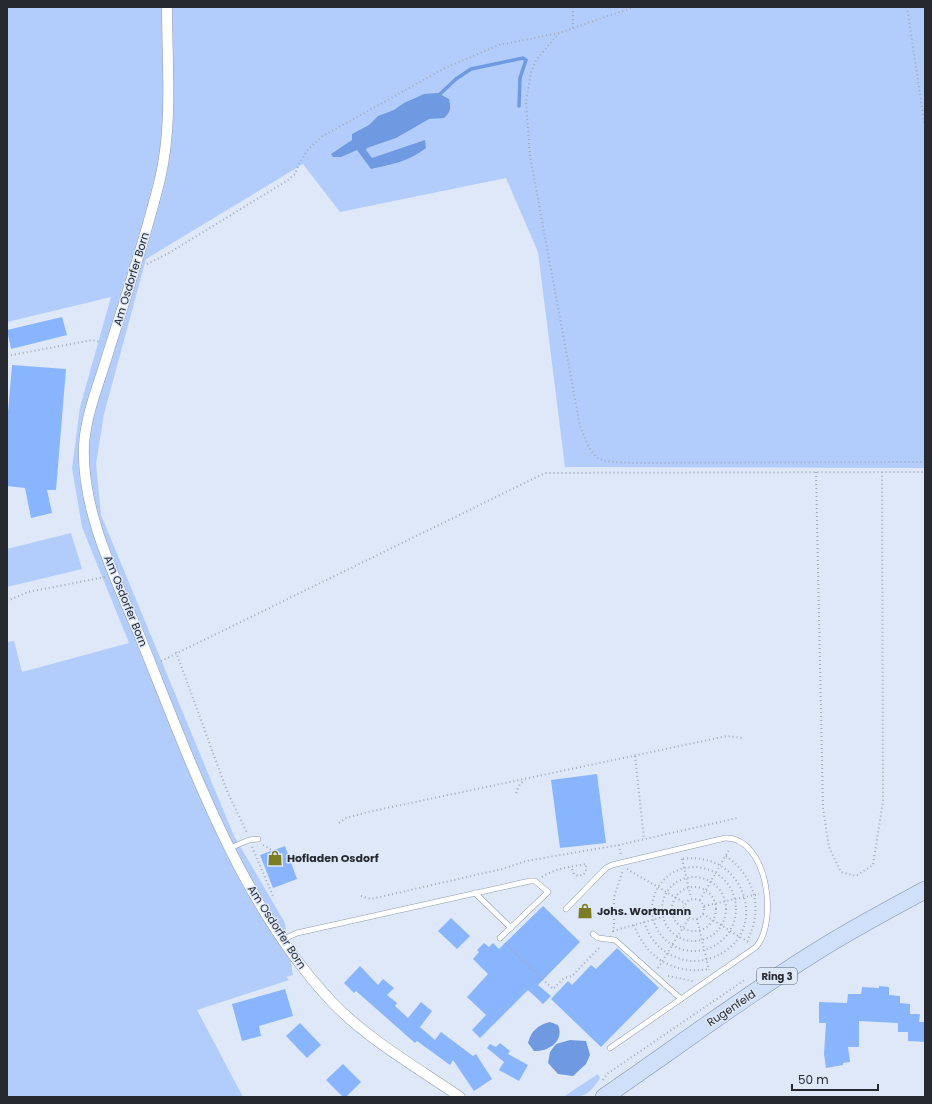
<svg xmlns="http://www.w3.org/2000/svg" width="932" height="1104" font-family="Poppins,sans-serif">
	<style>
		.green { fill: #b2cdfb }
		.water { fill: #6f9ae1 }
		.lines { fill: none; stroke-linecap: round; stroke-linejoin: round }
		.stream { stroke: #6f9ae1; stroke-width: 3.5 }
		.building { fill: #88b5fe }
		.lane-casing { stroke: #939cab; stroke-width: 6 }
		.street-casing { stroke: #939cab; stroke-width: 11 }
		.primary-casing { stroke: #8093b3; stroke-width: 18 }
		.path { stroke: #a2aab7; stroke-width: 2; stroke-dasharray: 1 3; stroke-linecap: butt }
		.lane { stroke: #fff; stroke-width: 5 }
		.street { stroke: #fff; stroke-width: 10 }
		.primary { stroke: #d0e0fb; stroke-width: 17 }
		.labels { text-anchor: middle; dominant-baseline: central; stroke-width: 3; stroke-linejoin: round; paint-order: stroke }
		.shield { fill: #dee8f8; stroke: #5d636c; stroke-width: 1 }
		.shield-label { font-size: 10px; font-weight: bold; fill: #262a30 }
		.street-label { font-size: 11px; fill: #262a30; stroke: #dee8f8 }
		.poi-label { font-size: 11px; font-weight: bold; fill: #262a30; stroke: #dee8f8; text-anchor: start }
	</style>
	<rect width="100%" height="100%" fill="#dee8f8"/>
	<!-- green -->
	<g class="green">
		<path d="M7 7H925V468L565 467 538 252 506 178 340 212 303 164 146 259 104 414 96 464 101 515 234 836 285 923 293 975 286 977 289 980 197 1010 243 1097H7V642L14 641 22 672 129 643 82 527 72 468 80 407 111 297 7 322Z"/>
		<path d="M71 533 82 569 7 587V549Z"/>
		<path d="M598 1074 600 1078C588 1096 585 1097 563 1097Z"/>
	</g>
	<!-- water -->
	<g class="water">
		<path d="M438 93 449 99C451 108 451 112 444 118L429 119 396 138 367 148 366 150 372 158 425 140 426 148C407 162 393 164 371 169L357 150 341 157H333L331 154 352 140V134L369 125 378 116 394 110 404 103 424 94Z"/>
		<path d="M550 1022 558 1025C565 1041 548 1052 534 1051L528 1043C531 1031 538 1025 550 1022Z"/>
		<path d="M570 1040 586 1041 590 1055 586 1064 573 1076 558 1074 548 1063 550 1052 556 1044Z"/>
	</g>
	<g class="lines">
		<!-- stream -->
		<path class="stream" d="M440 94 456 79 471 69 523 58 526 60 520 78 519 106"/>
	</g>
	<!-- building -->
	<g class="building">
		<path d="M62 317 67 335 11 349 7 330Z"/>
		<path d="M12 365 66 369 56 490H47L52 513 31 518 25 488 7 486V424Z"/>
		<path d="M597 774 606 843 560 848 551 780Z"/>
		<path d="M285 846 297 879 273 888 260 855Z"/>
		<path d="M543 906 580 942 538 985 551 996 543 1004 528 990 480 1038 472 1030 486 1015 467 997 488 974 473 959 479 952 477 950 484 943 489 947 493 943 499 949Z"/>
		<path d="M451 918 470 936 457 949 438 931Z"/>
		<path d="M617 948 659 988 601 1047 551 999 568 981 572 985 591 965 596 969Z"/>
		<path d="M360 966 378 985 383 979 394 988 387 995 397 1003 395 1006 408 1018 421 1002 432 1011 420 1027 435 1040 441 1032 473 1056 476 1054 492 1079 474 1091 453 1060 450 1065 417 1041 415 1043 356 991 354 993 344 983Z"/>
		<path d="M879 986 889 987V995L900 996V1003L910 1004V1014H920L919 1022H925V1042L908 1041V1032H898V1023L859 1021V1047H848L850 1062 843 1063V1065L826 1068 824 1054 826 1023H819V1002L847 1003 848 994H861L862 987 879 988Z"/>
		<path d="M285 989 293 1016 259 1026 261 1036 242 1041 232 1004Z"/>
		<path d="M300 1023 321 1045 307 1058 286 1036Z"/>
		<path d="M500 1043 510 1051 508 1054 528 1065 519 1081 499 1070 504 1062 487 1048 490 1044 496 1047Z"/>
		<path d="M343 1064 361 1082 346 1097H343L326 1080Z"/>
	</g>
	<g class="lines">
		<!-- lane casing -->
		<g class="lane-casing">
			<g id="lane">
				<path d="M230 848 249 840 258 839"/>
				<path d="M475 893 511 928"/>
				<path d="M566 909 606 868 612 865 725 838C767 837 779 920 756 947L610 1048"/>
				<path d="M593 934 598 938 615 940 681 999"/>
				<path d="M284 939 297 933 530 881H535L548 892 500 938"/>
			</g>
		</g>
		<!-- street casing -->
		<g class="street-casing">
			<path id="street" d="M167 7C167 64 173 123 160 179 146 236 127 294 109 350 100 381 86 413 84 445 81 513 118 583 143 644 191 764 242 907 332 1002 367 1039 418 1068 460 1097"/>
		</g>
		<!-- primary casing -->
		<g class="primary-casing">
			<path id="primary" d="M604 1097C674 1049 742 998 814 953 850 930 888 910 925 890"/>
		</g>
		<!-- path -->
		<g class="path">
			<path d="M573 7V28"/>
			<path d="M907 7 925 127"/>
			<path d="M559 33 536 60 531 72 526 102 530 156 580 426C595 464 595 461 635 463L925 462"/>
			<path d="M147 264 169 253 288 180 295 174 299 164 307 151 321 137 445 68 499 45 559 33 634 7"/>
			<path d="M7 356 92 340 100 342"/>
			<path d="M816 472 823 808 829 847 841 872 856 876 873 865 883 801 882 472"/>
			<path d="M7 601 28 592 105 577"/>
			<path d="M176 652 227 791 247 833"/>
			<path d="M161 661 545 473 925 472"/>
			<path d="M635 756 644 839"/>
			<path d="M516 793 520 784 525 780"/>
			<path d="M339 823 346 818 368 812 727 736 744 738"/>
			<path d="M263 845 272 850"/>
			<path d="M619 845 621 855"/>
			<path d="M252 847 273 896"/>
			<path d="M726 856C755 877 764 909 747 941"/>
			<path d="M682 859 691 898"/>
			<circle cx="694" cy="909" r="42"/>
			<path d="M627 869 685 903"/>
			<path d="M542 877C555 868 571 867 586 864V871L583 875 578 876 574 874 571 867"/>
			<circle cx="694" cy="909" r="32"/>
			<circle cx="694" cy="909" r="22"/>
			<path d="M361 896 371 899 502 869 526 861 619 845 737 818"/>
			<circle cx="694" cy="909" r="10"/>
			<path d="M700 900 730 848"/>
			<path d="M704 906 759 894"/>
			<path d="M703 914 748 942"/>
			<path d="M697 919 709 970"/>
			<path d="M644 922C650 939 660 952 678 958 688 962 700 962 711 958 772 938 748 849 682 859"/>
			<path d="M634 925C646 958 674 975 709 969"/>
			<path d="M613 931 684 911"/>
			<path d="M613 932 614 924V897L623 870"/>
			<path d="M505 943 553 989 564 978 572 976 601 946"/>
			<path d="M658 968 689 918"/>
			<path d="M668 976 693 981"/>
			<path d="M603 1080 607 1074 746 979"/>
		</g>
		<!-- lane -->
		<use href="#lane" class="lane"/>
		<!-- street -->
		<use href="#street" class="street"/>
		<!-- primary -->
		<use href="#primary" class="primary"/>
	</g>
	<!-- icons -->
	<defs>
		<g id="shop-bare" transform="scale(1.2)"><path d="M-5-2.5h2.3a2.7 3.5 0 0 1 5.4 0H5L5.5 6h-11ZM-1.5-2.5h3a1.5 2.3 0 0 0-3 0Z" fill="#7b7c24" stroke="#dee8f8" stroke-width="2.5" paint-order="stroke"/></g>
	</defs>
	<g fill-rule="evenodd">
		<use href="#shop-bare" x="275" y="858"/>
		<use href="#shop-bare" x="585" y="911"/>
	</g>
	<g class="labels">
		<!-- shield labels -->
		<rect class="shield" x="757" y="968" width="40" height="16" rx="3"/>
		<g class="shield-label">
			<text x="777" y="976">Ring 3</text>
		</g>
		<!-- street labels -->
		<g class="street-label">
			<text transform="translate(131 279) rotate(-73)">Am Osdorfer Born</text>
			<text transform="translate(126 601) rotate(68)">Am Osdorfer Born</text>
			<text transform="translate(277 927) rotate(57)">Am Osdorfer Born</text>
			<text transform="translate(731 1008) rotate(-34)">Rugenfeld</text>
		</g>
		<!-- poi labels -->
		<g class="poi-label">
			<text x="287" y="858">Hofladen Osdorf</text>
			<text x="597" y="911">Johs. Wortmann</text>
		</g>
	</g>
	<!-- border -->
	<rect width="932" height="1104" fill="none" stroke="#262a30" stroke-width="16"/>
	<!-- scale -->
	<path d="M792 1084v6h86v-6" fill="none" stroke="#262a30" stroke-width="2"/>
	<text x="798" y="1084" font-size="12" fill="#262a30" stroke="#dee8f8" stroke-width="3" paint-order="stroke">50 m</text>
</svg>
